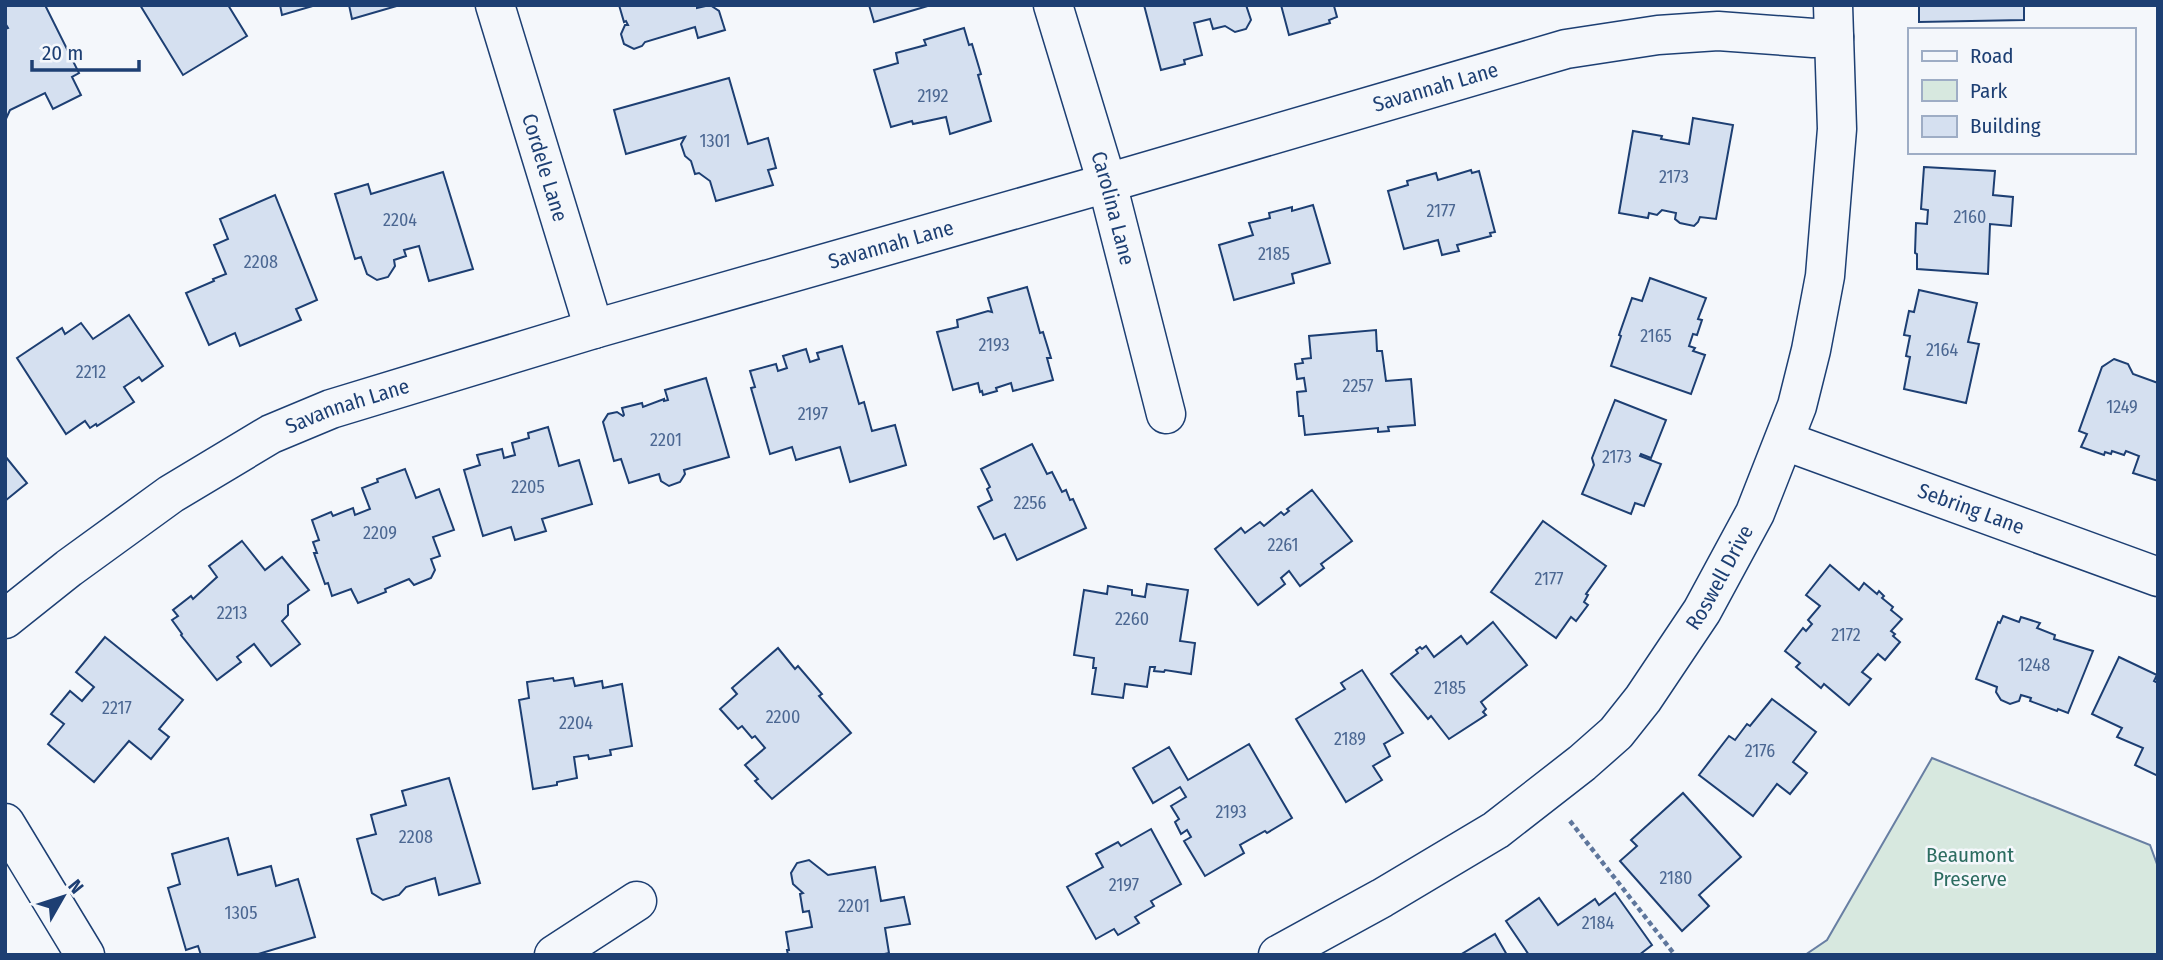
<svg xmlns="http://www.w3.org/2000/svg" width="2163" height="960" font-family="'Fira Sans Condensed',sans-serif">
	<style>
		.green { fill: #d7e8df; stroke: #687fa3; stroke-width: 2 }
		.building { fill: #d5e0f0; stroke: #1d3f73; stroke-width: 2 }
		.lines { fill: none; stroke-linecap: round; stroke-linejoin: round }
		.minor-casing { stroke: #1d3f73; stroke-width: 41 }
		.path { stroke: #5e769c; stroke-width: 4.5; stroke-dasharray: 5 3.5; stroke-linecap: butt }
		.minor { stroke: #f4f7fb; stroke-width: 38 }
		.labels { text-anchor: middle; dominant-baseline: central; stroke-width: 5; stroke-linejoin: round; paint-order: stroke }
		.number-label { font-size: 18px; fill: #4b6792 }
		.street-label { font-size: 21px; fill: #1d3f73; stroke: #f4f7fb }
		.park-label { font-size: 21px; fill: #2c6c60; stroke: #f4f7fb }
	</style>
	<rect width="100%" height="100%" fill="#f4f7fb"/>
	<!-- green -->
	<path class="green" d="M1932 758 2150 845 2158 867V955H1805L1827 940Z"/>
	<!-- building -->
	<g class="building">
		<path d="M5 5H45L79 73 72 77 81 95 53 109 45 93 10 110 5 121V29L8 28 5 23Z"/>
		<path d="M140 5H228L247 36 183 75Z"/>
		<path d="M280 5H316L282 15Z"/>
		<path d="M349 5H400L352 19Z"/>
		<path d="M619 5H697V8L710 5 719 11 725 30 698 38 695 27 645 42 642 46 634 49 624 44 621 34 625 25H628L626 21 624 22Z"/>
		<path d="M869 5H931L874 22Z"/>
		<path d="M1144 5H1246L1251 20 1246 29 1235 32 1225 26 1213 29 1210 19 1194 23 1202 55 1184 60 1185 64 1161 70Z"/>
		<path d="M1281 5H1336L1334 6 1337 17 1329 20 1330 23 1289 35Z"/>
		<path d="M1919 5H2024V20L1919 22Z"/>
		<path d="M964 28 969 45 972 44 981 74 978 75 991 121 950 134 946 117 913 124 912 121 891 127 874 70 898 63 896 53 926 45 924 40Z"/>
		<path d="M729 78 748 144 768 138 776 168 768 170 773 185 716 201 710 181 699 173 695 174 691 161 685 156 681 144 685 137 626 154 614 110Z"/>
		<path d="M1693 118 1733 125 1716 219 1700 217 1698 222 1694 226 1680 223 1675 219 1676 213 1662 210 1657 215 1649 213 1648 218 1619 213 1633 131 1662 136 1661 139 1689 144Z"/>
		<path d="M1924 167 1995 171 1993 195 2013 197 2011 226 1990 224 1988 274 1917 269V254L1915 253 1916 223 1927 224 1928 210 1921 209Z"/>
		<path d="M1471 170 1472 173 1479 171 1495 232 1490 233 1491 236 1457 245 1459 251 1442 255 1438 240 1404 249 1388 191 1408 185 1407 181 1436 173 1438 180Z"/>
		<path d="M443 172 473 269 429 281 419 246 404 250 406 256 394 260 395 266 388 277 377 280 367 274 361 257 355 259 335 194 368 184 371 194Z"/>
		<path d="M275 195 317 300 296 309 301 320 240 346 235 333 209 345 186 293 214 281 213 279 226 274 214 245 228 239 220 219Z"/>
		<path d="M1313 205 1330 263 1292 274 1294 283 1234 300 1219 245 1253 235 1249 223 1270 218 1269 213 1292 207V211Z"/>
		<path d="M1650 278 1706 298 1698 319 1702 320 1697 335 1693 334 1689 346 1695 348 1693 351 1705 355 1691 394 1611 366 1621 336 1619 335 1632 298 1642 301Z"/>
		<path d="M1027 287 1040 333 1043 332 1051 358H1047L1053 380 1013 391 1011 383 996 388 997 391 983 395 982 391 980 392 978 383 953 390 937 332 958 327 957 320 988 311 992 312 988 298Z"/>
		<path d="M1919 290 1977 303 1968 342 1979 344 1966 403 1904 389 1910 357 1906 356 1910 336 1904 335 1909 311 1914 312Z"/>
		<path d="M129 315 163 366 142 381 139 377 124 387 134 402 97 426 96 424 90 428 85 421 66 434 17 358 62 328 65 334 81 323 93 339Z"/>
		<path d="M1376 330 1377 351H1382L1386 381 1411 379 1415 425 1388 427 1389 431 1378 432V428L1305 435 1303 416H1299L1297 392 1306 391 1304 378 1297 379 1295 364 1303 363 1302 359 1311 358 1309 336Z"/>
		<path d="M842 346 859 404 864 402 872 431 895 425 906 465 850 482 840 447 796 460 792 447 770 454 751 388 755 387 750 371 776 364 778 371 787 368 783 356 806 349 810 362 819 359 817 353Z"/>
		<path d="M2114 359 2128 364 2133 374 2158 383V481L2133 473 2139 456 2126 451 2124 455 2112 451 2111 454 2105 452 2104 455 2081 447 2087 434 2079 431 2102 367Z"/>
		<path d="M706 378 729 457 684 470 685 474 680 482 669 486 661 481 659 474 629 483 621 459 614 461 603 422 608 414 617 412 623 416 624 415 622 408 642 403 643 407 664 399V401L668 400 665 390Z"/>
		<path d="M1615 400 1666 420 1651 458 1641 454 1640 456 1661 464 1644 506 1635 503 1631 514 1582 494 1594 465 1592 458Z"/>
		<path d="M548 427 559 466 579 460 592 504 542 519 546 531 515 540 511 527 483 536 464 470 480 465 477 455 502 449 504 458 515 455 512 443 529 438 528 433Z"/>
		<path d="M1032 444 1047 474 1052 472 1062 492 1066 490 1070 500 1073 499 1086 528 1017 560 1005 534 994 539 978 507 992 500 987 489 990 487 981 469Z"/>
		<path d="M5 456 27 483 5 501Z"/>
		<path d="M405 469 416 498 439 489 454 530 433 537 440 556 431 559 435 570 431 578 414 585 409 579 385 589 386 592 358 603 351 589 332 596 328 583 325 584 314 553H317L313 542 319 540 312 520 331 512 333 516 353 508 355 515 370 509 362 488 378 482 377 479Z"/>
		<path d="M1312 490 1352 541 1321 564 1324 568 1300 586 1289 571 1281 578 1285 584 1258 605 1215 549 1241 528 1245 533 1260 522 1264 526 1281 512 1284 515 1289 511 1287 509Z"/>
		<path d="M1543 521 1606 566 1586 594 1588 595 1584 602 1588 605 1576 621 1571 617 1556 638 1491 592Z"/>
		<path d="M242 541 265 570 282 557 309 590 288 605V615L282 621 300 644 271 666 254 644 237 657 241 662 217 680 181 635 182 634 172 620 178 616 173 610 191 596 193 599 217 577 209 566Z"/>
		<path d="M1830 565 1859 590 1864 583 1877 594 1879 591 1884 596 1882 598 1893 607 1891 610 1902 619 1891 631 1895 634 1893 636 1900 642 1885 660 1878 654 1862 672 1871 679 1849 705 1824 684 1821 688 1796 667 1800 663 1785 651 1803 628 1806 631 1812 624 1808 620 1820 606 1806 595Z"/>
		<path d="M1147 584 1188 590 1180 641 1195 643 1191 674 1165 670 1164 672 1154 671 1155 667H1150L1147 687 1125 684 1123 698 1092 694 1096 668H1093L1094 658 1074 655 1084 590 1107 594 1108 586 1132 590V595L1145 597Z"/>
		<path d="M2003 616 2019 622 2021 617 2040 623 2037 628 2055 635 2054 639 2093 651 2068 713 2058 709 2057 711 2030 701 2031 698 2021 695 2019 701 2010 704 2001 700 1996 692 1997 687 1976 679 1998 622 2000 623Z"/>
		<path d="M1493 622 1527 665 1481 702 1486 709 1483 712 1486 715 1449 739 1431 716 1428 719 1391 674 1418 653 1416 650 1420 647 1422 649 1426 646 1434 657 1461 636 1467 644Z"/>
		<path d="M105 637 183 700 159 729 169 737 151 759 129 741 94 782 48 744 64 724 51 714 70 691 82 701 94 687 76 672Z"/>
		<path d="M778 648 795 669 798 666 822 694 819 696 851 733 772 799 755 781 758 779 745 765 765 748 755 736 752 738 742 726 738 729 720 709 737 694 732 688Z"/>
		<path d="M2119 657 2157 675 2154 681 2158 683V776L2135 765 2143 748 2117 737 2122 728 2092 714Z"/>
		<path d="M1362 670 1403 733 1384 744 1390 756 1373 766 1382 780 1346 802 1296 719 1345 689 1341 683Z"/>
		<path d="M553 678 554 681 573 678 575 686 602 681 603 688 622 684 632 746 610 750 611 755 589 759 588 755 574 757 577 778 557 782V785L533 789 519 700 529 698 527 682Z"/>
		<path d="M1772 699 1816 732 1793 762 1807 773 1790 794 1777 784 1753 816 1699 775 1729 736 1735 740 1747 724 1750 726Z"/>
		<path d="M1249 744 1292 818 1267 833 1265 831 1240 845 1244 853 1205 876 1184 841 1191 837 1187 830 1181 834 1175 822 1179 819 1171 806 1186 797 1180 787 1153 803 1133 768 1169 747 1188 780Z"/>
		<path d="M449 778 480 883 439 895 435 878 406 887 399 895 383 900 372 893 357 839 376 834 371 815 406 805 402 791Z"/>
		<path d="M1683 793 1741 857 1699 895 1709 906 1682 931 1620 861 1637 846 1631 840Z"/>
		<path d="M1151 829 1181 884 1151 901 1154 906 1135 917 1139 923 1118 935 1114 929 1096 939 1067 887 1103 867 1096 854 1118 842 1121 846Z"/>
		<path d="M228 838 238 875 271 866 276 886 298 879 315 937 255 955H201L198 946 186 950 168 888 180 884 172 854Z"/>
		<path d="M809 860 828 875 875 867 881 901 904 897 910 924 885 928 889 953 880 955H788L787 950H789L786 932 812 927 809 911 803 912 800 894 803 893 793 884 791 873 797 863Z"/>
		<path d="M1615 893 1652 945 1639 955H1529L1506 921 1539 898 1558 925 1595 899 1599 905Z"/>
		<path d="M1495 934 1507 955H1460Z"/>
	</g>
	<g class="lines">
		<!-- minor casing -->
		<g class="minor-casing">
			<g id="minor">
				<path id="s1" d="M495 5 594 329"/>
				<path id="s2" d="M1053 5 1107 183 1166 414"/>
				<path id="s3" d="M1785 441 2158 577"/>
				<path id="s4" d="M5 619 69 568 171 494 271 434 331 409 594 329 1107 183 1566 49 1658 35 1718 31 1813 38 1834 37"/>
				<path d="M5 823 85 955"/>
				<path d="M554 955 637 901"/>
				<path id="s5" d="M1278 955 1382 898 1496 830 1582 763 1616 733 1643 699 1702 611 1755 513 1797 406 1811 350 1825 276 1837 129 1833 5"/>
			</g>
		</g>
		<!-- path -->
		<path class="path" d="M1570 821 1675 955"/>
		<!-- minor -->
		<use href="#minor" class="minor"/>
	</g>
	<g class="labels">
		<!-- number labels -->
		<g class="number-label">
			<text x="933" y="96">2192</text>
			<text x="715" y="141">1301</text>
			<text x="1674" y="177">2173</text>
			<text x="1441" y="211">2177</text>
			<text x="1970" y="217">2160</text>
			<text x="400" y="220">2204</text>
			<text x="1274" y="254">2185</text>
			<text x="261" y="262">2208</text>
			<text x="1656" y="336">2165</text>
			<text x="994" y="345">2193</text>
			<text x="1942" y="350">2164</text>
			<text x="91" y="372">2212</text>
			<text x="1358" y="386">2257</text>
			<text x="2122" y="407">1249</text>
			<text x="813" y="414">2197</text>
			<text x="666" y="440">2201</text>
			<text x="1617" y="457">2173</text>
			<text x="528" y="487">2205</text>
			<text x="1030" y="503">2256</text>
			<text x="380" y="533">2209</text>
			<text x="1283" y="545">2261</text>
			<text x="1549" y="579">2177</text>
			<text x="232" y="613">2213</text>
			<text x="1132" y="619">2260</text>
			<text x="1846" y="635">2172</text>
			<text x="2034" y="665">1248</text>
			<text x="1450" y="688">2185</text>
			<text x="117" y="708">2217</text>
			<text x="783" y="717">2200</text>
			<text x="576" y="723">2204</text>
			<text x="1350" y="739">2189</text>
			<text x="1760" y="751">2176</text>
			<text x="1231" y="812">2193</text>
			<text x="416" y="837">2208</text>
			<text x="1676" y="878">2180</text>
			<text x="1124" y="885">2197</text>
			<text x="854" y="906">2201</text>
			<text x="241" y="913">1305</text>
			<text x="1598" y="923">2184</text>
		</g>
		<!-- street labels -->
		<g class="street-label">
			<text stroke="none"><textPath href="#s4" startOffset="1540">Savannah Lane</textPath></text>
			<text stroke="none"><textPath href="#s1" startOffset="170">Cordele Lane</textPath></text>
			<text stroke="none"><textPath href="#s2" startOffset="212">Carolina Lane</textPath></text>
			<text stroke="none"><textPath href="#s4" startOffset="973">Savannah Lane</textPath></text>
			<text stroke="none"><textPath href="#s4" startOffset="406">Savannah Lane</textPath></text>
			<text stroke="none"><textPath href="#s3" startOffset="198">Sebring Lane</textPath></text>
			<text stroke="none"><textPath href="#s5" startOffset="593">Roswell Drive</textPath></text>
		</g>
		<!-- park labels -->
		<g class="park-label">
			<text x="1970" y="855">Beaumont<tspan x="1970" dy="24">Preserve</tspan></text>
		</g>
	</g>
	<!-- border -->
	<rect width="2163" height="960" fill="none" stroke="#1d3f73" stroke-width="14"/>
	<!-- legend -->
	<rect x="1908" y="28" width="228" height="126" fill="#f4f7fb" stroke="#9eadc5" stroke-width="2"/>
	<rect x="1922" y="51" width="35" height="10" fill="#f4f7fb" stroke="#9eadc5" stroke-width="2"/>
	<text x="1970" y="63" font-size="21" fill="#1d3f73">Road</text>
	<rect x="1922" y="80" width="35" height="21" fill="#d7e8df" stroke="#9eadc5" stroke-width="2"/>
	<text x="1970" y="98" font-size="21" fill="#1d3f73">Park</text>
	<rect x="1922" y="116" width="35" height="21" fill="#d5e0f0" stroke="#9eadc5" stroke-width="2"/>
	<text x="1970" y="133" font-size="21" fill="#1d3f73">Building</text>
	<!-- north arrow -->
	<g transform="translate(63 897) rotate(51)" stroke="#f4f7fb" stroke-width="5" paint-order="stroke">
	<path d="M0-5L12 26L0 18L-12 26Z" fill="#1d3f73"/>
	<text y="-10" font-size="19" font-weight="bold" text-anchor="middle" fill="#1d3f73">N</text>
	</g>
	<!-- scale -->
	<path d="M32 60v10h107v-10" fill="none" stroke="#1d3f73" stroke-width="3.5"/>
	<text x="42" y="60" font-size="21" fill="#1d3f73" stroke="#f4f7fb" stroke-width="5" paint-order="stroke">20 m</text>
</svg>
